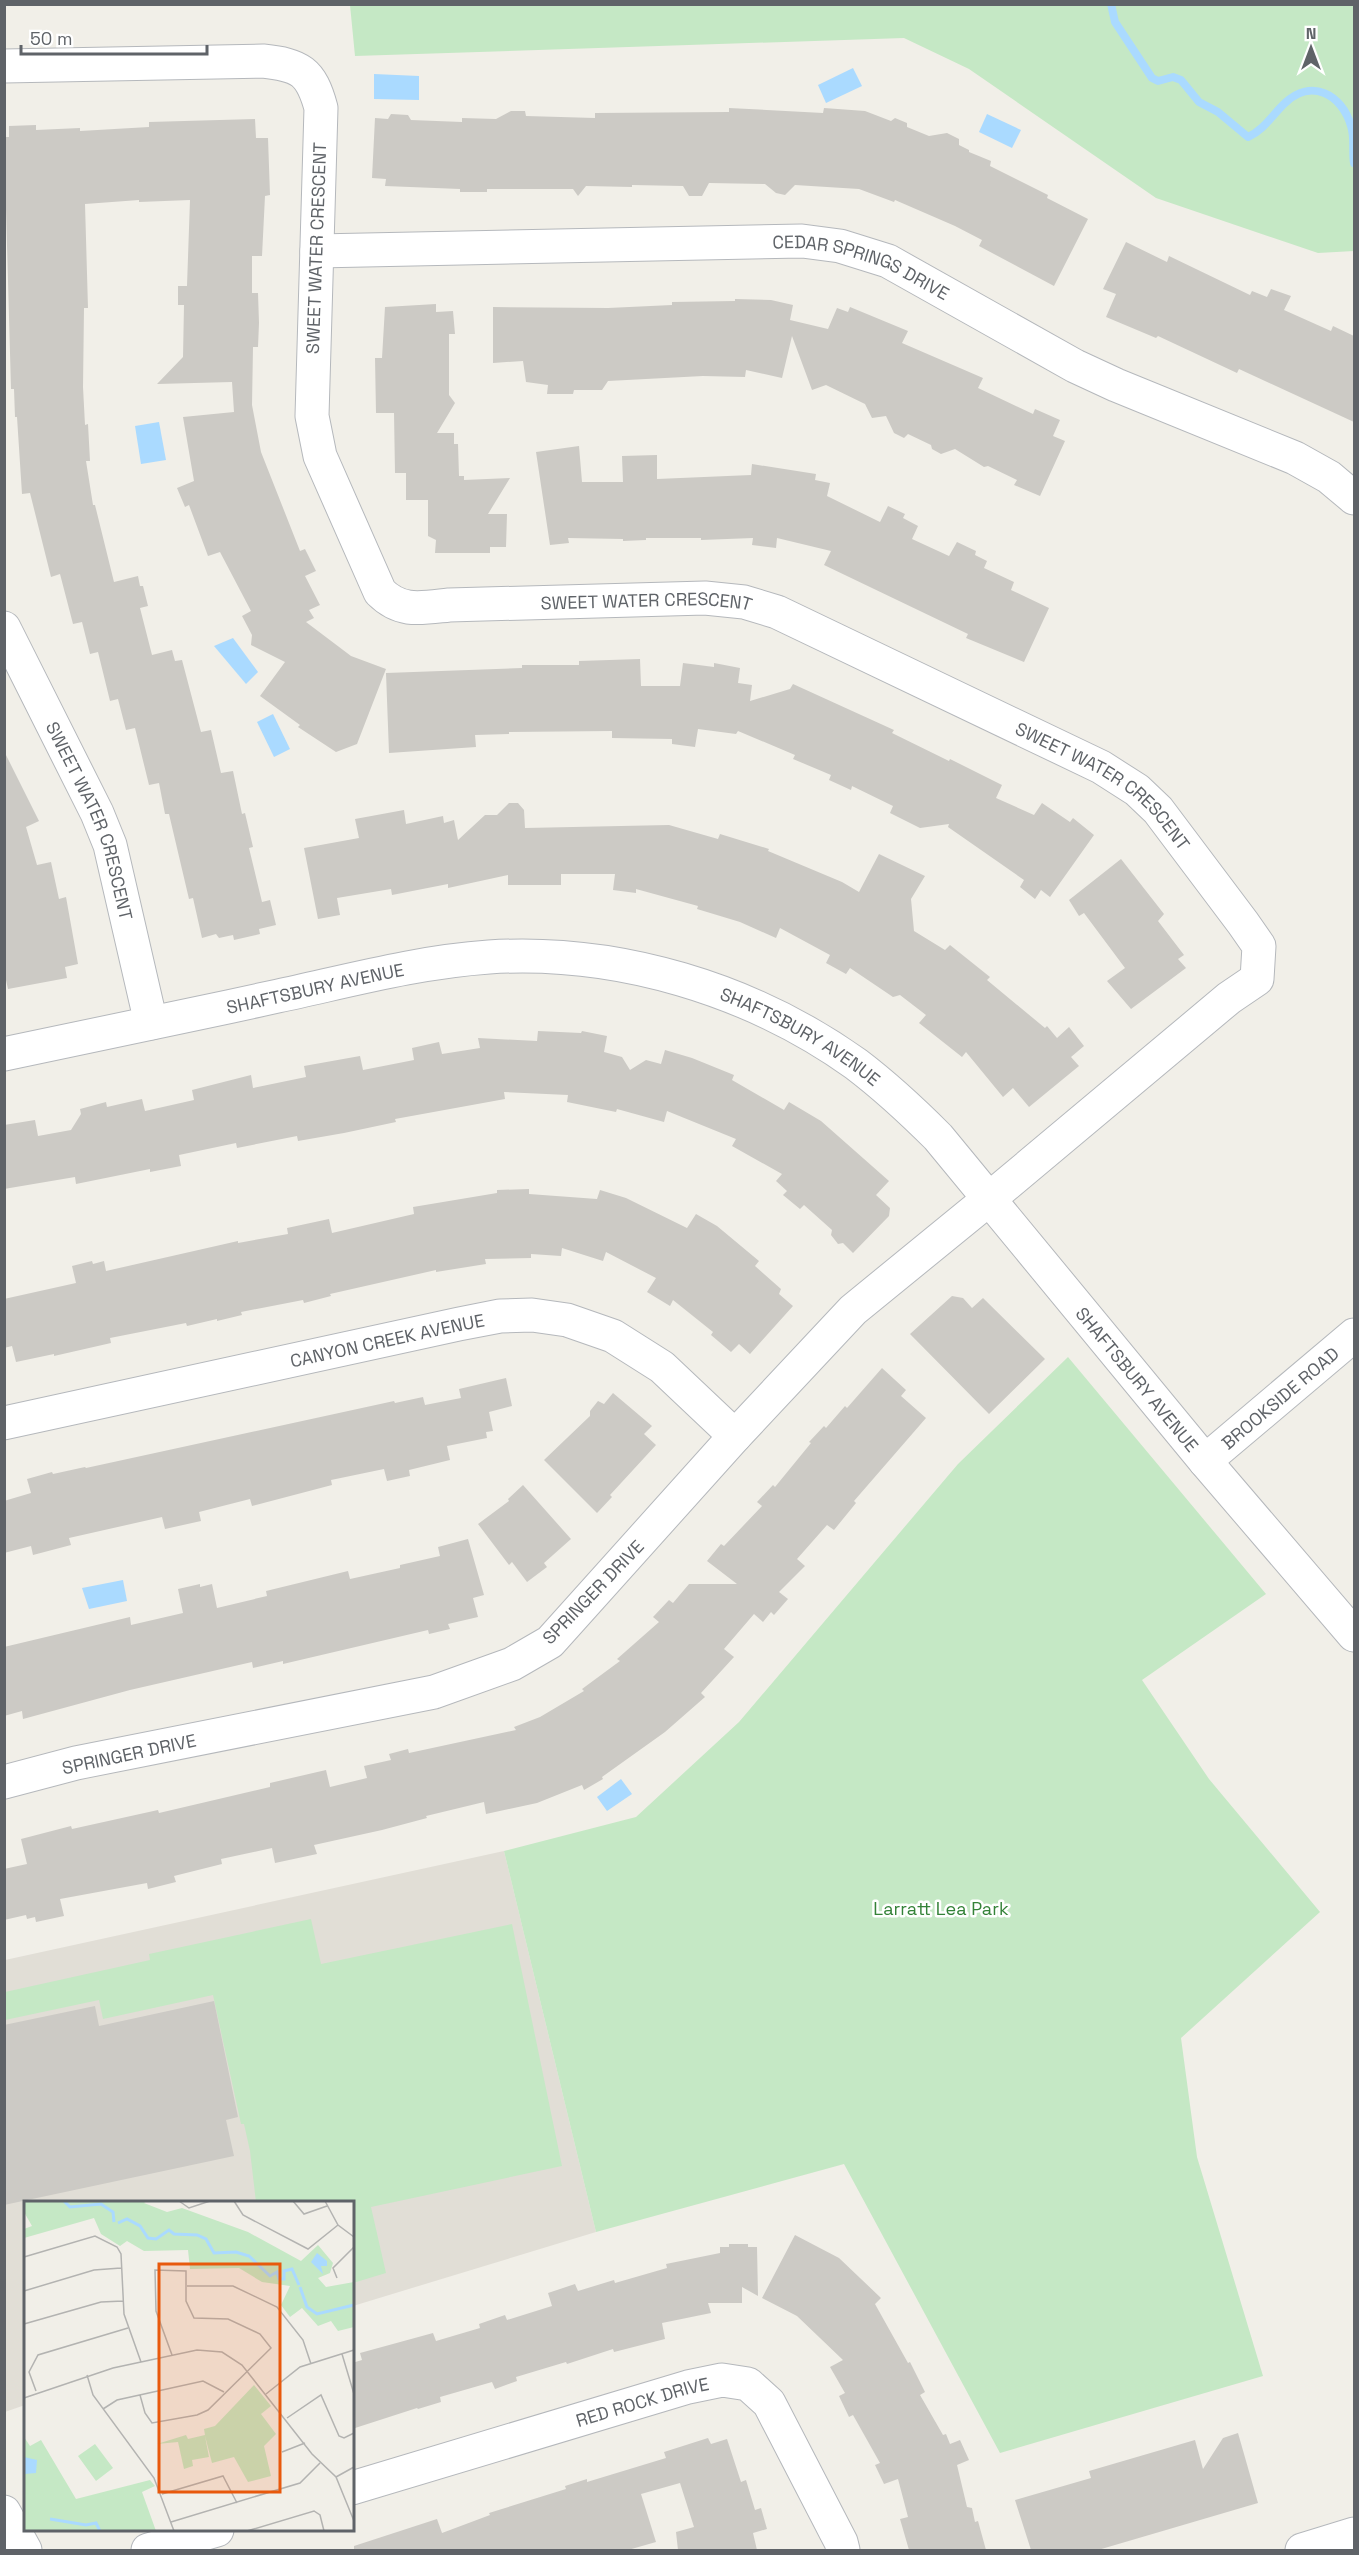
<svg xmlns="http://www.w3.org/2000/svg" width="1359" height="2555" font-family="'Space Grotesk',sans-serif">
	<style>
		.education { fill: #e1ded6 }
		.green { fill: #c5e8c5 }
		.water { fill: #aadaff }
		.lines { fill: none; stroke-linecap: round; stroke-linejoin: round }
		.stream { stroke: #aadaff; stroke-width: 8 }
		.building { fill: #cccac5 }
		.minor-casing { stroke: #b5b8bc; stroke-width: 35 }
		.minor { stroke: #fff; stroke-width: 33 }
		.labels { text-anchor: middle; dominant-baseline: central; stroke-width: 5; stroke-linejoin: round; paint-order: stroke }
		.street-label { font-size: 18px; fill: #5f6368; stroke: #fff }
		.park-label { font-size: 18px; fill: #348238; stroke: #fff }
		.inset-river { fill: none; stroke: #aadaff; stroke-width: 3 }
		.inset-road { fill: none; stroke: #b3b3b1; stroke-width: 1.5 }
		.view { fill: #e8590c; fill-opacity: 0.15; stroke: #e8590c; stroke-width: 3 }
		.inset-edge { fill: none; stroke: #5f6368; stroke-width: 3 }
	</style>
	<rect width="100%" height="100%" fill="#f1efe8"/>
	<!-- education -->
	<path class="education" d="M504 1851 596 2232 353 2306 352 2202H26L25 2405 5 2412V1960Z"/>
	<!-- green -->
	<g class="green">
		<path d="M350 5H1354V251L1318 253 1156 198 969 69 904 38 355 56Z"/>
		<path d="M1068 1357 1266 1594 1142 1680 1209 1779 1320 1912 1181 2038 1197 2157 1263 2376 1000 2453 844 2164 596 2232 504 1851 636 1817 739 1722 958 1464Z"/>
		<path d="M311 1919 321 1964 512 1924 562 2166 371 2207 386 2273 353 2283 352 2202H256L250 2151 244 2124H241L213 1995 103 2019 99 2000 5 2020V1992L150 1960 149 1954Z"/>
	</g>
	<!-- water -->
	<g class="water">
		<path d="M853 68 862 86 826 103 818 85Z"/>
		<path d="M374 74 419 76V100L374 99Z"/>
		<path d="M987 114 1021 130 1012 148 979 132Z"/>
		<path d="M159 422 166 460 141 464 135 426Z"/>
		<path d="M233 638 258 672 246 684 214 646Z"/>
		<path d="M273 714 290 749 274 757 257 722Z"/>
		<path d="M123 1580 127 1601 89 1609 82 1588Z"/>
		<path d="M621 1779 632 1794 607 1811 597 1797Z"/>
	</g>
	<g class="lines">
		<!-- stream -->
		<path class="stream" d="M1111 4 1115 22 1152 78 1158 81 1173 77 1181 80 1199 102 1218 112 1248 137C1264 130 1273 114 1285 103 1311 78 1342 94 1351 126 1355 137 1352 151 1354 163"/>
	</g>
	<!-- building -->
	<g class="building">
		<path d="M729 108 823 113 824 108 865 111 891 121 895 118 907 123V127L929 136 947 133 959 139V145L969 150V152L991 161 990 166 1048 195 1047 198 1088 219 1054 286 979 246 982 240 955 226 895 200 894 202 859 189 795 185 785 195 776 193 765 184 709 183 702 196H689L683 186 632 185V187L586 186 578 196 573 189H487V192H460V189L385 186 386 179 372 178 375 118 388 119 391 114 408 115 411 120 462 122V118L496 119 511 111H525L526 116 595 118V113L729 112Z"/>
		<path d="M255 119 256 138H268L270 195 265 196 262 256H252V293H258L259 323 258 347H253L252 405 261 452 300 551 305 549 316 571 305 576 320 605 309 610 314 618 306 622 351 656 386 669 357 744 336 752 298 727 300 725 260 696 285 662 251 645 252 635 242 616 251 611 220 552 208 556 189 505 185 507 177 488 194 481 183 417 234 412 232 382 157 384 183 357 184 305H178V286H187L190 200 139 202V200L85 204 88 308H84L83 387 85 425 88 424 90 461H86L93 505H95L114 582 138 576 140 586H143L148 606 140 608 152 655 172 650 175 661 182 660 201 732 211 730 221 773 233 771 242 814 245 813 253 847 249 848 262 902 270 900 276 925 259 929 260 934 234 940 233 935 219 938 216 934 202 938 193 898 189 899 169 814H165L159 783 149 785 135 728 126 730 118 699 110 701 98 652 90 654 82 622 73 624 60 574 51 577 30 493 22 494 17 417H15L14 389H11L4 137H9V126L36 125V130L80 128V131L149 127V122Z"/>
		<path d="M1126 242 1167 262 1169 256 1250 295 1252 291 1267 297 1271 289 1291 296 1284 310 1331 331 1333 326 1354 336V422L1239 369 1237 373 1158 336 1156 338 1106 317 1116 294 1103 289Z"/>
		<path d="M735 299 771 300 793 305 790 320 828 329 837 308 848 312 850 307 908 331 902 343 983 378 978 388 1033 414 1035 409 1060 420 1053 436 1065 441 1040 496 1014 485 1017 480 988 466 984 467 955 449 941 454 932 449 931 445 908 434 904 438 894 433 886 416 872 418 865 404 826 385 812 390 792 336 782 378 746 370 745 377 703 376 608 381 602 390H574L573 394H547L548 385 526 382 523 361 493 363V307L608 308 672 305V302L735 301Z"/>
		<path d="M436 304V312L453 311 455 334H449V395L455 403 437 433H454V444H458L459 476H464V480L510 478 488 514H507L506 547H490V553H435L436 540 428 536V500H406V473H395L394 413H376L375 358H382L385 307Z"/>
		<path d="M579 446 582 482H623L622 456 657 455V479L751 475 752 464 816 474 815 480 830 483 827 496 880 522 888 506 905 514 903 518 918 526 912 539 949 556 957 542 976 551 975 555 987 561 984 568 1014 582 1011 590 1049 608 1024 662 966 638 968 634 824 565 831 551 777 538 776 548 752 545 753 538 701 540V538H646V540L623 541V539L568 538 569 543 550 545 536 452Z"/>
		<path d="M640 659 641 686H680L683 663 714 667V663L740 668 738 683 752 685 750 701 790 689 793 684 894 730 892 733 949 761 950 759 1002 785 996 798 1034 815 1042 803 1070 822 1073 818 1094 835 1050 897 1041 890 1035 899 1020 887 1024 880 948 827 949 824 920 828 890 813 893 806 852 786 851 790 829 780 831 775 793 759 795 755 738 731 736 734 698 729 695 747 672 744V739L612 738V731L509 732V734L475 735 476 747 389 753 386 673 522 668V665H579V661Z"/>
		<path d="M4 751 39 821 26 827 37 865 51 862 59 899 66 897 78 964 65 967 67 978 8 989 4 971Z"/>
		<path d="M509 803H518L524 810 525 828 669 825 718 839 720 834 769 849 768 851 842 882 859 892 879 854 925 876 911 899 914 931 945 950 950 945 990 977 987 980 1045 1028 1047 1026 1057 1038 1069 1027 1084 1046 1071 1057 1079 1066 1029 1107 1013 1088 1003 1097 966 1052 962 1057 919 1023 926 1015 900 995 893 997 850 968 846 974 826 963 830 955 780 928 776 938 740 922 697 909 698 906 636 889V893L613 890 615 874H561V885H508V875L448 888V884L392 895 391 889 337 898 340 915 318 919 304 848 359 838 355 819 404 810 406 824 443 816 444 823 454 820 458 840 485 815H497Z"/>
		<path d="M1121 859 1164 914 1158 921 1184 955 1178 959 1186 968 1131 1009 1107 981 1125 968 1084 913 1079 916 1069 900Z"/>
		<path d="M538 1031 581 1033 582 1031 607 1036 604 1052 622 1057 630 1070 646 1060 661 1064 665 1050 692 1058 734 1075 732 1080 784 1110 789 1102 821 1121 889 1181 876 1195 890 1208 889 1216 853 1253 843 1243 838 1244 831 1235 832 1230 804 1205 800 1209 783 1195 787 1191 776 1181 782 1174 732 1146 736 1139 667 1111 664 1122 617 1109 616 1112 567 1102 568 1095 504 1092 505 1099 395 1119 396 1122 344 1133 298 1141 297 1136 237 1148 236 1143 179 1155 181 1166 150 1172V1169L76 1184 75 1177 4 1189V1125L35 1120 38 1136 71 1130 81 1114 80 1109 106 1102 107 1107 142 1099 145 1111 194 1100 192 1090 251 1075 253 1088 306 1077 304 1066 360 1056 363 1070 414 1060 412 1048 439 1042 442 1054 480 1048 478 1038 537 1041Z"/>
		<path d="M529 1189V1194L597 1199 600 1190 626 1198 687 1228 696 1214 717 1226 759 1261 755 1266 781 1289 779 1294 793 1306 750 1354 739 1344 731 1352 711 1335 713 1332 673 1300 670 1306 647 1292 656 1278 606 1252 603 1261 562 1248 561 1256 531 1254V1258L485 1259 486 1264 436 1272V1270L330 1294 331 1296 304 1303 303 1300 241 1312 242 1315 217 1321V1319L187 1326 186 1323 110 1338 111 1343 54 1356V1354L16 1362 12 1346 4 1348V1299L76 1283 72 1266 92 1261 93 1264 104 1261 106 1271 238 1241V1243L288 1234 287 1228 329 1219 332 1233 414 1214 413 1207 497 1193V1190Z"/>
		<path d="M952 1296 963 1298 972 1308 983 1298 1045 1359 989 1414 910 1334Z"/>
		<path d="M882 1368 906 1390 901 1396 926 1418 854 1501 856 1503 834 1530 827 1525 797 1559 805 1566 779 1592 788 1599 774 1615 771 1612 763 1622 754 1614 724 1649 734 1657 701 1693 705 1697 665 1732 602 1777 603 1779 584 1790 582 1785 537 1803 486 1814 484 1802 426 1816 427 1818 382 1830 314 1845 317 1854 275 1863 272 1848 221 1859 222 1864 174 1876 176 1882 148 1889 147 1883 60 1899 64 1916 36 1922 35 1917 27 1919 26 1915 4 1920V1869L27 1864 21 1839 71 1826 72 1829 158 1810 159 1813 270 1787V1783L326 1770 330 1787 367 1778 364 1766 391 1760 389 1754 408 1749 409 1753 516 1730 514 1727 540 1717 584 1691 582 1689 620 1661 617 1659 659 1622 653 1617 669 1600 673 1603 689 1584H737L707 1561 721 1544 724 1546 762 1506 757 1502 773 1485 775 1487 811 1443 809 1442 824 1426 826 1428 845 1406 847 1408Z"/>
		<path d="M506 1378 512 1406 489 1412 493 1431 486 1432 487 1438 447 1446 450 1460 409 1470 410 1476 387 1481 384 1469 331 1480 332 1485 252 1506 250 1499 199 1512 201 1521 165 1529 162 1517 69 1538 71 1545 33 1555 31 1546 4 1553V1501L31 1493 27 1479 52 1472 53 1474 85 1467 86 1468 394 1401 395 1403 423 1397 425 1405 461 1398 459 1389Z"/>
		<path d="M613 1393 652 1426 644 1434 656 1445 610 1495 612 1497 597 1513 544 1460 590 1416V1411L598 1401 604 1404Z"/>
		<path d="M523 1485 571 1539 544 1563 547 1567 527 1582 512 1562 509 1565 478 1524 509 1501 508 1499Z"/>
		<path d="M468 1539 484 1595 473 1598 478 1617 448 1624 450 1629 429 1634 428 1630 283 1664V1661L253 1668 252 1662 130 1690 23 1719 22 1711 4 1716V1647L130 1617 131 1625 183 1613 178 1589 200 1584V1587L212 1584 217 1608 267 1596 266 1591 348 1571 350 1579 400 1568V1565L440 1556 438 1547Z"/>
		<path d="M214 2001 238 2117 226 2120 234 2156 4 2205V2025L95 2006 99 2026Z"/>
		<path d="M795 2235 839 2258 881 2298 875 2304 908 2363 910 2362 925 2392 920 2395 943 2435 946 2434 950 2444 960 2440 969 2460 957 2465 967 2507 972 2508 975 2522 978 2521 986 2550H909L900 2519 908 2517 898 2479 884 2484 875 2465 880 2463 853 2415 849 2417 839 2396 845 2393 830 2367 843 2360 797 2316 762 2298Z"/>
		<path d="M729 2244H748V2247H757L758 2296 742 2287V2303H708L711 2313 662 2323 665 2339 614 2352 613 2349 567 2364 566 2362 516 2377 517 2381 495 2389 492 2382 440 2397 441 2402 418 2409 417 2408 352 2429V2363L362 2360 360 2353 433 2333 436 2341 480 2328 479 2324 505 2315 507 2320 552 2306 548 2293 575 2284 578 2291 614 2280 615 2283 667 2268 666 2264 720 2253V2247H729Z"/>
		<path d="M1238 2433 1258 2503 1098 2550H1031L1015 2500 1091 2478 1089 2471 1195 2440 1203 2469 1223 2438Z"/>
		<path d="M708 2438 711 2444 727 2439 741 2482 746 2480 755 2510 761 2508 767 2529 753 2533 757 2550H678L676 2532 694 2527 680 2483 641 2494 656 2542 628 2550H354V2546L437 2519 442 2533 490 2515 489 2513 566 2489 565 2486 587 2479V2482L666 2458 664 2452Z"/>
	</g>
	<g class="lines">
		<!-- minor casing -->
		<g class="minor-casing">
			<g id="minor">
				<path id="s1" d="M4 66 263 61C300 65 311 71 321 108L312 416 320 456 380 592C401 613 421 608 449 605L705 598 744 602 777 612 1101 767 1137 790 1158 810 1243 923 1259 946 1257 979 1229 998 989 1199 853 1310 735 1436 550 1642 512 1664 434 1692 76 1763 4 1782"/>
				<path id="s2" d="M317 251 802 241 840 246 888 261 1075 366 1116 385 1295 458 1329 477 1354 498"/>
				<path id="s3" d="M4 628 97 813 110 845 151 1023"/>
				<path id="s4" d="M4 1054C96 1035 187 1016 278 996 348 981 417 962 489 957 618 949 751 989 856 1064 885 1086 912 1111 938 1137L1205 1461 1354 1635"/>
				<path id="s5" d="M4 1423 459 1324 500 1316 532 1315 567 1320 613 1336 662 1367 735 1436"/>
				<path id="s6" d="M1205 1461 1354 1335"/>
				<path id="s7" d="M352 2488 688 2387 722 2380 748 2384 769 2403 841 2542 843 2550"/>
				<path d="M4 2512 25 2550"/>
				<path d="M148 2550 217 2530"/>
				<path d="M1302 2550 1354 2534"/>
			</g>
		</g>
		<!-- minor -->
		<use href="#minor" class="minor"/>
	</g>
	<g class="labels">
		<!-- street labels -->
		<g class="street-label">
			<text transform="translate(316 248) rotate(-88)">SWEET WATER CRESCENT</text>
			<text stroke="none"><textPath href="#s2" startOffset="549">CEDAR SPRINGS DRIVE</textPath></text>
			<text stroke="none"><textPath href="#s1" startOffset="1110">SWEET WATER CRESCENT</textPath></text>
			<text stroke="none"><textPath href="#s1" startOffset="1614">SWEET WATER CRESCENT</textPath></text>
			<text stroke="none"><textPath href="#s3" startOffset="212">SWEET WATER CRESCENT</textPath></text>
			<text stroke="none"><textPath href="#s4" startOffset="318">SHAFTSBURY AVENUE</textPath></text>
			<text stroke="none"><textPath href="#s4" startOffset="822">SHAFTSBURY AVENUE</textPath></text>
			<text stroke="none"><textPath href="#s5" startOffset="392">CANYON CREEK AVENUE</textPath></text>
			<text stroke="none"><textPath href="#s4" startOffset="1308">SHAFTSBURY AVENUE</textPath></text>
			<text stroke="none"><textPath href="#s6" startOffset="98">BROOKSIDE ROAD</textPath></text>
			<text transform="translate(593 1592) rotate(-46)">SPRINGER DRIVE</text>
			<text transform="translate(129 1754) rotate(-12)">SPRINGER DRIVE</text>
			<text stroke="none"><textPath href="#s7" startOffset="303">RED ROCK DRIVE</textPath></text>
		</g>
		<!-- park labels -->
		<g class="park-label">
			<text x="941" y="1908">Larratt Lea Park</text>
		</g>
	</g>
	<!-- overview -->
	<g transform="translate(24 2201)">
		<rect width="330" height="330" fill="#f1efe8"/>
		<path d="M0 0H123L120 2 143 11 158 7 224 31 277 60 294 44 309 62 306 72 294 77 302 86 330 81V126L314 130 307 120 294 125 278 107 266 116 257 104 266 85 238 81 215 67 166 68 164 49 120 50 103 40 96 45 77 33 70 17 0 37V28L8 25 0 11ZM230 184 247 205 237 213 252 233 240 245 247 275 224 281 210 256 188 262 181 235 185 256 168 259 169 265 160 268 154 241 133 243 162 234 164 238 181 234 180 228 191 225ZM0 236 6 245 17 239 52 298 126 279 131 285 118 291 132 330H0ZM71 243 89 267 72 280 54 255Z" fill="#c5e8c5"/>
		<path d="M293 52 303 60V65H297L299 73 287 61ZM0 256 13 259 12 272 0 273Z" fill="#aadaff"/>
		<path class="inset-river" d="M40 0 46 6 77 3 89 11 90 21M94 22 103 18 116 25 124 37 132 38 145 29 150 33 173 34 182 38 190 52 212 51 225 55 246 75 253 71 255 78H260V70L268 68 275 84M276 86 283 106 293 113 330 104M26 318 62 324 72 322 76 330"/>
		<path class="inset-road" d="M155 0 165 7 186 0M210 0 219 14 284 48 314 24M269 0 280 13 303 5M301 0 314 24 330 36M0 56 71 35 93 46 97 53 100 113 117 161M313 77 309 67 330 46M163 85H209L253 106 279 139 287 163M0 90 70 69 97 67M0 123 77 101 99 100M318 153 330 193M63 174 69 194 130 277 150 330M12 190 5 171 14 154 104 127M242 193 276 166 330 149M116 194 121 212 128 222 173 214 184 209 247 147 236 133 204 118 170 117 162 100V70L131 69 132 110 148 154M0 197 89 167 173 149 198 151 218 164 288 253 312 276 330 320M79 208 93 199 179 180 200 191M263 217 297 194 315 235 320 237 330 232M258 251 281 242M312 276 330 266M138 293 199 275 213 302M147 321 276 282 296 262M223 330 290 310 296 314 300 330"/>
		<path class="view" d="M135 63H256V291H135Z"/>
		<rect width="330" height="330" class="inset-edge"/>
	</g>
	<!-- border -->
	<rect width="1359" height="2555" fill="none" stroke="#5f6368" stroke-width="12"/>
	<!-- north arrow -->
	<g transform="translate(1311 48)" stroke="#ffffff" stroke-width="4.5" paint-order="stroke">
	<path d="M0-4.5L10 22L0 15L-10 22Z" fill="#5f6368"/>
	<text y="-9" font-size="16" font-weight="bold" text-anchor="middle" fill="#5f6368">N</text>
	</g>
	<!-- scale -->
	<path d="M21 45v9h186v-9" fill="none" stroke="#5f6368" stroke-width="3"/>
	<text x="30" y="45" font-size="18" fill="#5f6368" stroke="#ffffff" stroke-width="4.5" paint-order="stroke">50 m</text>
</svg>
